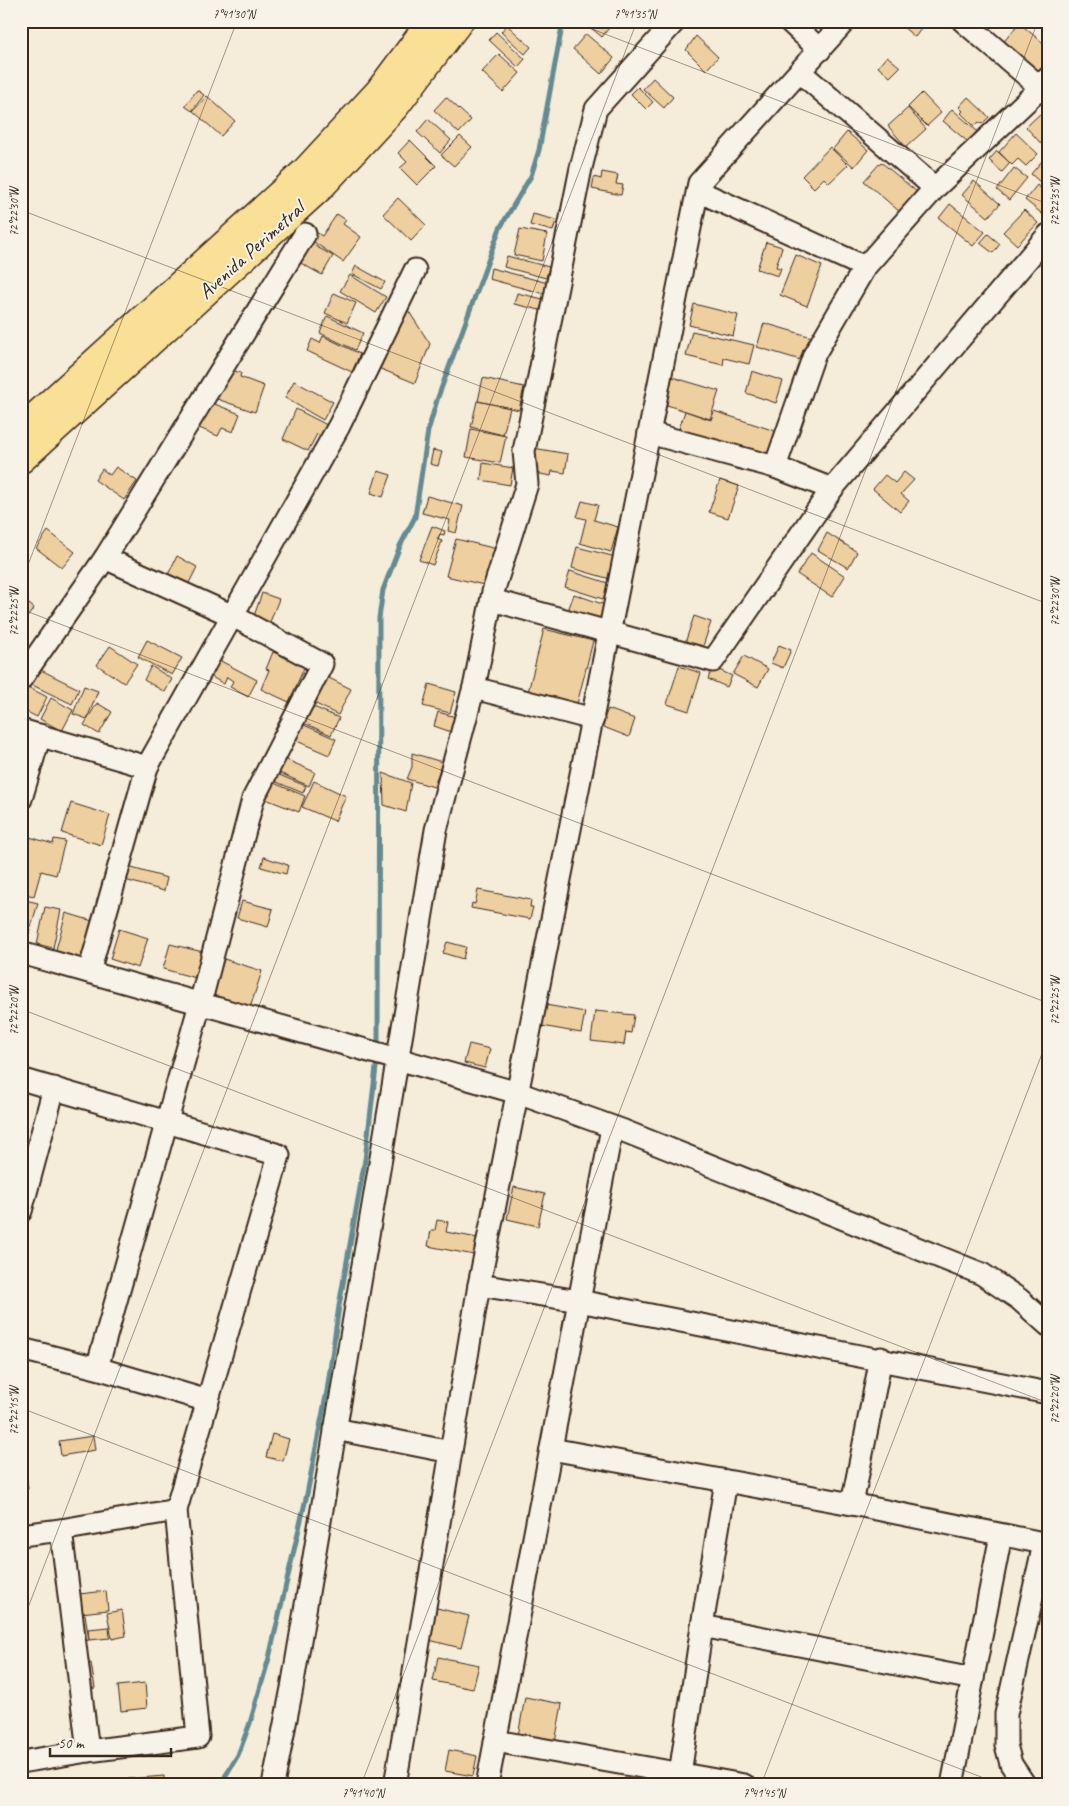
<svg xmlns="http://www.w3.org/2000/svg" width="1069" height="1806" font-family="Caveat,sans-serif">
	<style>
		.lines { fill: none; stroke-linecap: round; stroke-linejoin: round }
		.stream { stroke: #638b91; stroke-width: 5 }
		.building { fill: #eecfa0; stroke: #3b2a1e }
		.minor-casing { stroke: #3b2a1e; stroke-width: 25 }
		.major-casing { stroke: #3b2a1e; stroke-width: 31 }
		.minor { stroke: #f7f3e8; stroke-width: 21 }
		.major { stroke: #fadf96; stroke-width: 28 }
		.ticks { fill: none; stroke: #3b2a1e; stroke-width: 1; stroke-opacity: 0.45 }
		.labels { text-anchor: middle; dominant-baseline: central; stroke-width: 4; stroke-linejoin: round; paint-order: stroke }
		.street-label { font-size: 21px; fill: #3b2a1e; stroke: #f7f3e8 }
		.neatline { fill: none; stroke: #3b2a1e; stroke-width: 2 }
		.ticks-label { font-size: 12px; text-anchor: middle; fill: #3b2a1e }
	</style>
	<rect width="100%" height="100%" fill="#f5ecda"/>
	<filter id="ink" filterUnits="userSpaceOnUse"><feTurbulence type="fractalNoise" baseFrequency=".02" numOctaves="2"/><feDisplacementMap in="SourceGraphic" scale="10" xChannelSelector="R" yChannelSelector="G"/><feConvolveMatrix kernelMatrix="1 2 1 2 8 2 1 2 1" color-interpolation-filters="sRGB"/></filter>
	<g filter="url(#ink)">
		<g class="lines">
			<!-- stream -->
			<g class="stream">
				<path d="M378 1048 379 618 383 590 400 546 415 517 428 431 437 400 500 228 531 176 539 150 563 21"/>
				<path d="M220 1785 238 1755 250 1723 269 1658 307 1494 327 1391 339 1306 365 1160 377 1059"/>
			</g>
		</g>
		<!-- building -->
		<g class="building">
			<path d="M594 21H614L602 37 590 27Z"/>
			<path d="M896 21H927L915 37Z"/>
			<path d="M1019 23 1048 47V72L1044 77 1002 44Z"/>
			<path d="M507 25 531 47 525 54 501 32Z"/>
			<path d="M496 32 525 59 518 67 489 40Z"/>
			<path d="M586 34 614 58 601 74 573 49Z"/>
			<path d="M696 36 718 57 706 70 686 50Z"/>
			<path d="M499 54 520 73 503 92 482 72Z"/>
			<path d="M887 56 900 67 890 77 878 67Z"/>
			<path d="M653 78 673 97 664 108 643 89Z"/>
			<path d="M638 87 653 102 646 109 631 94Z"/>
			<path d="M197 90 204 95 192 111 185 106Z"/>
			<path d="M922 93 941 113 927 126 908 107Z"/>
			<path d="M207 96 235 121 221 136 193 111Z"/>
			<path d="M446 97 471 120 459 133 434 110Z"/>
			<path d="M968 97 989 117 982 124 979 122 974 126 961 113 963 111 959 107Z"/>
			<path d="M908 108 926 129 906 147 888 126Z"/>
			<path d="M952 109 977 131 968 142 943 121Z"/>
			<path d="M1042 112 1048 118V148L1046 149 1026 127Z"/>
			<path d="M428 119 451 140 440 153 417 132Z"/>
			<path d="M847 132 868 150 854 167 833 149Z"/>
			<path d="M1016 133 1038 154 1026 166 1018 159 1012 165 999 152Z"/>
			<path d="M460 136 472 147 454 166 441 155Z"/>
			<path d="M410 140 436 166 417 185 400 168 407 162 398 153Z"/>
			<path d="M830 147 848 165 829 183 824 178 814 188 802 176Z"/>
			<path d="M997 151 1010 163 1002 172 989 160Z"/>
			<path d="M1047 155H1048V189L1031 174Z"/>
			<path d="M881 162 917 192 900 212 864 181Z"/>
			<path d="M1014 168 1027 178 1009 200 997 190Z"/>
			<path d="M602 172 618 175 616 184 623 185 621 195 592 189 594 177 601 179Z"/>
			<path d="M974 181 1000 204 988 217 962 195Z"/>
			<path d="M1037 185 1048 194V215L1046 217 1025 200Z"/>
			<path d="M398 198 426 225 411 241 383 214Z"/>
			<path d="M950 204 985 232 973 246 939 218Z"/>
			<path d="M1024 210 1038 223 1017 245 1003 232Z"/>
			<path d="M337 214 346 220 343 224 361 237 343 262 305 236 310 228 322 236Z"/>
			<path d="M533 214 556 220 553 231 530 225Z"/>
			<path d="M520 229 547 234 542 261 514 255Z"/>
			<path d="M988 234 1000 244 993 253 980 243Z"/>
			<path d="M308 242 333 256 322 275 297 261Z"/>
			<path d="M766 242 782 247 776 267 781 268 778 276 757 269Z"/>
			<path d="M796 255 822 266 807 306 780 295Z"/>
			<path d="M507 256 549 267 546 278 504 267Z"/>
			<path d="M356 266 385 282 381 289 352 274Z"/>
			<path d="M491 268 548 283 545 294 489 279Z"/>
			<path d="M350 275 386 297 376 313 340 291Z"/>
			<path d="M334 293 356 303 347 323 325 313Z"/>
			<path d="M517 293 543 299 540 310 514 304Z"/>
			<path d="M694 304 738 315 733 336 689 325Z"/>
			<path d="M406 307 430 344 415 383 376 367Z"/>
			<path d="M327 316 363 333 355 350 320 333Z"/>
			<path d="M764 323 812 337 804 361 757 347Z"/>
			<path d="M692 331 754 345 749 364 724 358 723 365 686 356Z"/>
			<path d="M323 336 360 354 352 372 307 351 312 339 320 343Z"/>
			<path d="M225 368 241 373 240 377 264 386 255 412 214 398Z"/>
			<path d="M752 371 783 381 776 403 746 393Z"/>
			<path d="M672 377 719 391 710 419 664 404Z"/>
			<path d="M483 378 524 387 519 410 478 401Z"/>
			<path d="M294 381 333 402 323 420 285 398Z"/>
			<path d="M207 401 240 414 233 432 222 428 218 436 197 427Z"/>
			<path d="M477 401 510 408 503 435 471 427Z"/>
			<path d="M296 409 327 425 322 437 317 434 308 451 283 439Z"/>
			<path d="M685 411 711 420 714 411 775 431 767 456 717 440 714 450 676 438Z"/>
			<path d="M471 429 506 436 500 463 466 457Z"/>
			<path d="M533 448 568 454 565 473 552 471 551 476 529 472Z"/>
			<path d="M433 450 442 452 438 466 430 464Z"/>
			<path d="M483 463 513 468 510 485 481 480Z"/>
			<path d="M116 467 137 481 124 500 95 480 102 469 110 475Z"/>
			<path d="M378 471 391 475 383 497 371 493Z"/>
			<path d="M904 472 914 480 901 494 909 501 900 512 873 489 885 475 895 483Z"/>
			<path d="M720 480 739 486 728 518 709 512Z"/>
			<path d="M427 496 463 506 456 533 448 531 450 520 422 513Z"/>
			<path d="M582 501 598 505 594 520 618 527 611 552 580 543 586 519 577 517Z"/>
			<path d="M432 526 445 531 444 535 440 534 437 539 442 541 433 565 419 560Z"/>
			<path d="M48 531 75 552 62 568 36 548Z"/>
			<path d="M827 533 857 552 848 568 818 550Z"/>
			<path d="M456 539 497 549 488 586 446 576Z"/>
			<path d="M577 547 616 557 610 579 572 568Z"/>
			<path d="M811 553 845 576 832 597 797 574Z"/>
			<path d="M177 556 197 567 184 593 164 583Z"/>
			<path d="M570 571 608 583 603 599 565 587Z"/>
			<path d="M262 593 279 599 270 622 254 616Z"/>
			<path d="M574 594 608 606 600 629 566 616Z"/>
			<path d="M21 598 34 608 21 625Z"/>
			<path d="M694 616 711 622 702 649 685 643Z"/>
			<path d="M544 629 593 641 576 708 527 696Z"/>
			<path d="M147 640 182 658 172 675 138 657Z"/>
			<path d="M779 645 791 650 783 668 771 663Z"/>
			<path d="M110 646 137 664 124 683 97 665Z"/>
			<path d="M273 652 305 666 289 702 261 689 269 670 266 669Z"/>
			<path d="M744 656 768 669 758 687 733 674Z"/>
			<path d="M217 659 257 680 248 697 230 687 233 681 227 677 224 684 208 675Z"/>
			<path d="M151 666 172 679 165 692 144 680Z"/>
			<path d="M679 666 701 673 689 711 667 704Z"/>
			<path d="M35 667 79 689 72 704 28 683Z"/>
			<path d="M713 667 732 676 727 687 708 679Z"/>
			<path d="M321 674 351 689 338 715 308 700Z"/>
			<path d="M429 684 456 692 450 713 423 706Z"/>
			<path d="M26 686 47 697 37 717 21 709V695Z"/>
			<path d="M84 686 98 691 87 719 73 714Z"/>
			<path d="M51 698 73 710 62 731 40 719Z"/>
			<path d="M97 703 112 712 99 734 84 725Z"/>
			<path d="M307 704 339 718 331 735 299 721Z"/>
			<path d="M608 709 635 719 629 737 601 726Z"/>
			<path d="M438 712 459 718 454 733 434 726Z"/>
			<path d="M297 722 336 739 329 755 290 738Z"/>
			<path d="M412 753 442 762 434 787 407 779 412 767Z"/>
			<path d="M280 757 315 772 309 786 273 770Z"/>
			<path d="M272 772 306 786 303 793 269 779Z"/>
			<path d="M383 773 411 783 406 812 384 805Z"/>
			<path d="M269 781 305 796 299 812 263 798Z"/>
			<path d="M314 781 346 796 335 821 302 807Z"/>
			<path d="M71 803 110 815 101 845 62 833Z"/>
			<path d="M21 830 27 831 26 836 53 844 54 839 65 841 56 875 41 871 34 896 21 893Z"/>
			<path d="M264 857 288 865 286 874 261 867Z"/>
			<path d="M128 867 167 878 164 891 125 880Z"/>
			<path d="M478 890 531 900 530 907H533L530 919 471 908 472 903 475 904Z"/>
			<path d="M21 899 38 903 29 934 21 931Z"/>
			<path d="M242 901 273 909 268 927 237 918Z"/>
			<path d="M45 907 61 910 53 948 37 944Z"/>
			<path d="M66 913 96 922 86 961 55 953Z"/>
			<path d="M119 929 148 938 138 968 110 959Z"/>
			<path d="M447 942 466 947 463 959 443 953Z"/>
			<path d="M170 944 203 952 196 978 163 969Z"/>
			<path d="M224 959 262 971 250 1008 212 996Z"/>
			<path d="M546 1005 585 1012 581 1033 542 1026Z"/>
			<path d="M595 1011 634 1015 631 1033 626 1032 624 1045 591 1041Z"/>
			<path d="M469 1044 490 1049 485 1068 464 1063Z"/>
			<path d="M514 1187 545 1194 538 1226 507 1219Z"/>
			<path d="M437 1220 448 1222 446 1232 478 1238 474 1255 428 1246 431 1230H435Z"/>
			<path d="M272 1434 289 1439 283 1461 266 1457Z"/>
			<path d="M93 1436 95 1450 61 1456 59 1441Z"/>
			<path d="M21 1475H26L28 1489 21 1490Z"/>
			<path d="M106 1591 108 1610 81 1613 79 1594Z"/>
			<path d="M437 1608 469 1616 461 1648 429 1640Z"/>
			<path d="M122 1610 126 1636 112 1639 107 1613Z"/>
			<path d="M85 1614 89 1640 78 1642 73 1616Z"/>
			<path d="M109 1627 110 1638 89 1640 88 1629Z"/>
			<path d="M438 1657 479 1665 473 1689 433 1681Z"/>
			<path d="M91 1663 95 1688 84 1690 80 1665Z"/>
			<path d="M145 1683 147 1708 121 1711 118 1686Z"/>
			<path d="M525 1697 562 1704 555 1743 518 1736Z"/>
			<path d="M449 1750 477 1756 473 1776 445 1771Z"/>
			<path d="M164 1776V1785H128V1779Z"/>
		</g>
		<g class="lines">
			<!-- minor casing -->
			<g class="minor-casing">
				<g id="minor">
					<path d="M789 21 820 50"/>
					<path d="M963 21 1048 94"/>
					<path d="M800 72 935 188"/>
					<path d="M698 191 865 267"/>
					<path d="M649 433 775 467 832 489"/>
					<path d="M775 467 814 355 865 267 935 188 1033 95 1048 78"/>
					<path d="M492 600 713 661 832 489 1048 235"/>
					<path d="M21 679 105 558 305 234"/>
					<path d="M474 688 593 719"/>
					<path d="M21 730 147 767"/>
					<path d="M21 799 40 735"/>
					<path d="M21 953 518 1093 624 1131 982 1274 1019 1299 1048 1325"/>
					<path d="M89 972 147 767 339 426 415 270"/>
					<path d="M21 1079 279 1155 176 1510 198 1737 88 1751 21 1762"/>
					<path d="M21 1211 54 1088"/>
					<path d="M479 1285 579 1301 1048 1393"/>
					<path d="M21 1349 97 1368 208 1401"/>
					<path d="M97 1368 200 1004 253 799 322 664 233 616 105 558"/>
					<path d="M335 1429 451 1452"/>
					<path d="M551 1449 852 1504 1048 1544"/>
					<path d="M852 1504 881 1358"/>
					<path d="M61 1530 88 1751"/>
					<path d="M21 1535 61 1530 176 1510"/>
					<path d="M702 1626 973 1679"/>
					<path d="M495 1741 744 1785"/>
					<path d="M680 1774 702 1626 726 1481"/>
					<path d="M273 1785 292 1688 436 830 475 683 493 592 527 484 524 451 581 168 596 109 675 21"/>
					<path d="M395 1785 479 1285 699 183 845 21"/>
					<path d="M487 1785 612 1128"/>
					<path d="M952 1785 1001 1535"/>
					<path d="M1025 1785 1011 1764 1006 1745V1714L1044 1544"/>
				</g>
			</g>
			<!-- major casing -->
			<g class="major-casing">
				<g id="major">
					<path d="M21 430 305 172 379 92 432 21"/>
					<path d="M21 459 320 187 395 106 459 21"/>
				</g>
			</g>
			<!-- minor -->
			<use href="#minor" class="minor"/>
			<!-- major -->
			<use href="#major" class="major"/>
		</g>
	</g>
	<!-- ticks -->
	<path class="ticks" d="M571 21 1048 204M21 210 1048 604M21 583 237 21M21 609 1048 1003M21 1009 1048 1403M21 1408 1002 1785M21 1626 637 21M361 1785 1038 21M761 1785 1048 1038"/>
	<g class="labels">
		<!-- street labels -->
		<g class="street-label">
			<text transform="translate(251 250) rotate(-42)">Avenida Perimetral</text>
		</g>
	</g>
	<!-- margin -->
	<rect width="1069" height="1806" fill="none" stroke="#f7f3e8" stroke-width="55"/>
	<!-- scale -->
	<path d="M50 1748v8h121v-8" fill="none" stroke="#3b2a1e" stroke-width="2.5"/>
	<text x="58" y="1748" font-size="15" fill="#3b2a1e" stroke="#f7f3e8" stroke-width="4" paint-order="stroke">50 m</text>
	<rect x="28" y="28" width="1014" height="1750" class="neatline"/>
	<g class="ticks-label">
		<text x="234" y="18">7°41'30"N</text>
		<text x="635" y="18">7°41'35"N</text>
		<text transform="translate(1055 202) rotate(-90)" y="4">72°22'35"W</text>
		<text transform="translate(14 212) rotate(-90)" y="4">72°22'30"W</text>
		<text transform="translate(1055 602) rotate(-90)" y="4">72°22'30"W</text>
		<text transform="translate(14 612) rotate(-90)" y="4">72°22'25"W</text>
		<text transform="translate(1055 1001) rotate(-90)" y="4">72°22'25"W</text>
		<text transform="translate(14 1011) rotate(-90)" y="4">72°22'20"W</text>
		<text transform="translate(1055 1400) rotate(-90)" y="4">72°22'20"W</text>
		<text transform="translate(14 1411) rotate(-90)" y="4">72°22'15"W</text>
		<text x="363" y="1797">7°41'40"N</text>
		<text x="764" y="1797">7°41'45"N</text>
	</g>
</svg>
